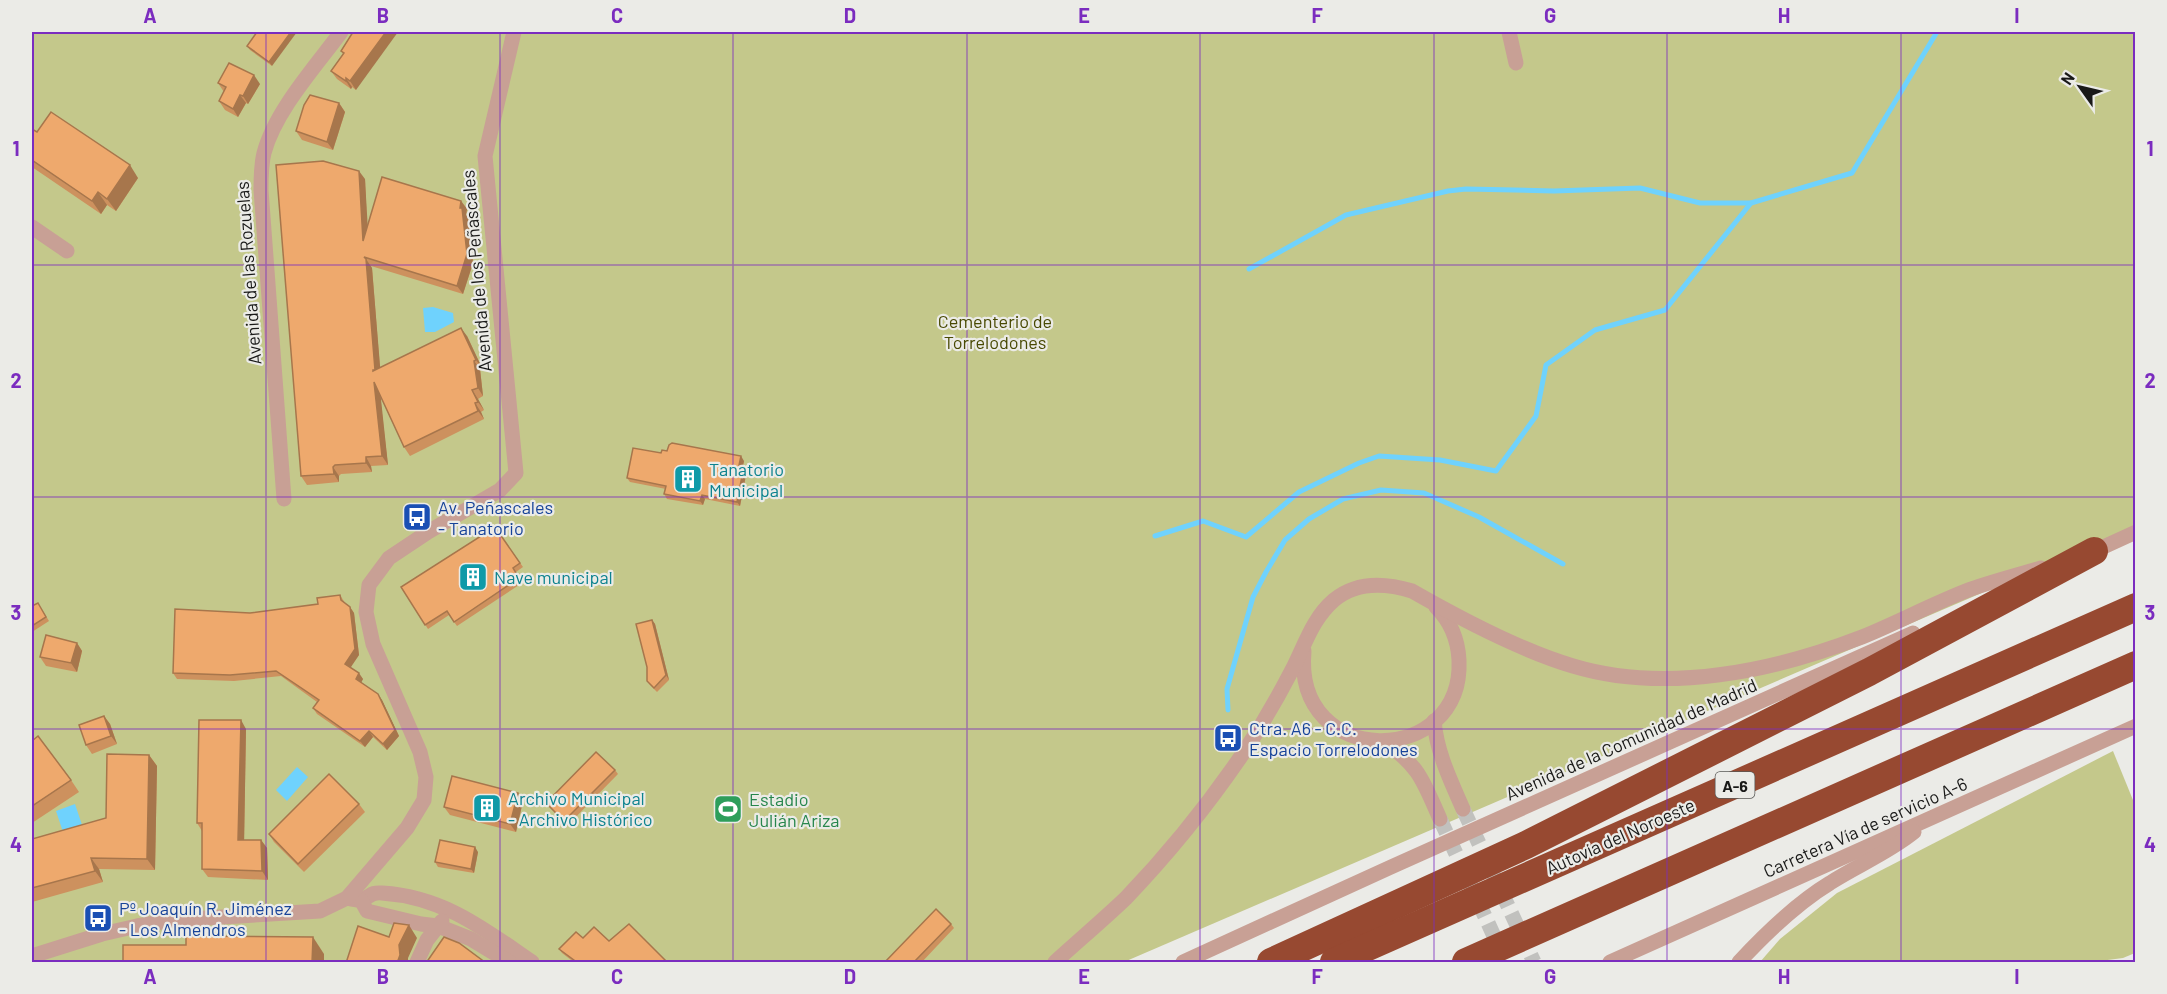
<svg xmlns="http://www.w3.org/2000/svg" width="2167" height="994" font-family="Barlow,sans-serif">
	<style>
		.green { fill: #c4c88b }
		.water { fill: #6fd2fd }
		.lines { fill: none; stroke-linecap: round; stroke-linejoin: round }
		.stream { stroke: #6fd2fd; stroke-width: 5 }
		.minor-tunnel { stroke: #c1c1be; stroke-width: 15; stroke-dasharray: 15 8; stroke-linecap: butt }
		.minor { stroke: #c8a095; stroke-width: 15 }
		.motorway { stroke: #974931; stroke-width: 28 }
		.wall { fill: #cd915e }
		.shaded-wall { fill: #a7764c }
		.building { fill: #eea96d; stroke: #a7764c; stroke-width: 1.5 }
		.grid { fill: none; stroke: #7b2cbf; stroke-width: 1.5; stroke-opacity: 0.55 }
		.labels { text-anchor: middle; dominant-baseline: central; stroke-width: 4.5; stroke-linejoin: round; paint-order: stroke }
		.shield { fill: #ebebe7; stroke: #585856; stroke-width: 1.5 }
		.shield-label { font-size: 16px; font-weight: bold; fill: #191918 }
		.street-label { font-size: 18px; fill: #191918; stroke: #ebebe7 }
		.park-label { font-size: 18px; fill: #484902; stroke: #ebebe7 }
		.culture-label { font-size: 18px; fill: #0d838f; stroke: #ebebe7; text-anchor: start }
		.transit-label { font-size: 18px; fill: #164399; stroke: #ebebe7; text-anchor: start }
		.leisure-label { font-size: 18px; fill: #27864d; stroke: #ebebe7; text-anchor: start }
		.neatline { fill: none; stroke: #7b2cbf; stroke-width: 2 }
		.grid-label { font-size: 20px; text-anchor: middle; font-weight: bold; fill: #7b2cbf }
	</style>
	<rect width="100%" height="100%" fill="#ebebe7"/>
	<!-- green -->
	<g class="green">
		<path d="M32 32H2135V527L1124 962H32Z"/>
		<path d="M2113 751 2135 805V953L2123 958 2092 962H1760L1780 939 1837 893Z"/>
	</g>
	<!-- water -->
	<g class="water">
		<path d="M433 307 453 313 454 322 435 332H425L423 308Z"/>
		<path d="M297 767 308 777 287 801 276 790Z"/>
		<path d="M75 804 84 831 65 838 56 811Z"/>
	</g>
	<g class="lines">
		<!-- stream -->
		<g class="stream">
			<path d="M1249 269 1346 215 1448 191 1466 189 1554 191 1640 188 1700 203H1751"/>
			<path d="M1155 536 1203 521 1246 537 1299 492 1359 463 1379 456 1440 460 1496 471 1536 416 1546 365 1595 330 1665 310 1751 203 1852 173 1937 32"/>
			<path d="M1228 710 1227 689 1253 597 1266 572 1285 540 1309 519 1343 499 1381 490 1424 493 1479 517 1563 564"/>
		</g>
		<!-- minor-tunnel -->
		<g class="minor-tunnel">
			<path d="M1463 809 1534 962"/>
			<path d="M1440 819 1506 962"/>
		</g>
		<!-- minor -->
		<g class="minor">
			<path d="M1509 32 1516 63"/>
			<path d="M32 227 67 251"/>
			<path d="M284 499 261 190C261 177 261 165 264 153 275 111 316 66 341 32"/>
			<path d="M2088 554 2136 532"/>
			<path d="M1304 651C1293 770 1464 768 1459 660 1458 640 1450 621 1436 607"/>
			<path d="M1434 721C1437 753 1450 779 1463 809"/>
			<path d="M1385 742C1420 767 1423 781 1440 819"/>
			<path d="M347 898C351 899 358 901 361 900 371 897 370 892 382 893 444 897 484 929 532 962"/>
			<path d="M361 900 367 911 421 924 438 926 471 939 509 962"/>
			<path d="M32 956 102 934 137 926 174 920 320 911 347 898 407 828 424 800 426 777 420 752 373 644 366 612 369 585 389 558 428 532 500 490 516 473 485 156 514 32"/>
			<path d="M417 962 427 940 442 921"/>
			<path d="M1055 962C1078 941 1103 920 1126 898 1170 852 1211 801 1246 749 1263 723 1278 697 1292 670 1305 645 1312 619 1334 600 1357 581 1386 583 1412 591 1461 619 1519 650 1573 666 1666 694 1774 671 1862 637 1899 622 1934 603 1971 589 1994 581 2017 575 2041 568"/>
			<path d="M1183 962 1391 867 1913 633"/>
			<path d="M1610 962 2136 726"/>
			<path d="M1739 962C1766 933 1797 903 1830 883 1858 865 1888 853 1914 832"/>
		</g>
		<!-- motorway -->
		<g class="motorway">
			<path d="M1271 962 1526 845 1869 672 2094 551"/>
			<path d="M1334 962 2136 607"/>
			<path d="M1466 962 2136 665"/>
		</g>
	</g>
	<!-- wall -->
	<g class="wall">
		<path d="M257 32 272 66 250 50 247 46Z"/>
		<path d="M353 32 356 90 352 87 351 89 337 79 331 71 343 54 341 51Z"/>
		<path d="M218 83 260 84 248 104 246 103 238 117 225 110 219 101 224 92Z"/>
		<path d="M339 103 345 112 333 150 302 140 296 131Z"/>
		<path d="M32 129 37 132 138 178 116 211 107 205 101 214 32 167Z"/>
		<path d="M365 179 367 226 461 201 467 209 466 215 468 217 473 263 463 294 371 266 372 268 380 368 467 336 482 368 480 369 483 396 478 399 484 410 481 412 484 419 410 456 404 447 380 396 388 465 371 466 372 472 341 474 339 476V482L307 485 301 476Z"/>
		<path d="M744 461 742 471H743L746 475 740 506 705 499 703 505 667 499 664 494 666 489 630 482 627 478Z"/>
		<path d="M495 527 523 567 516 572 522 583 457 626 449 615 428 629 401 587Z"/>
		<path d="M340 595 345 603 350 607 354 613 359 655 350 667 363 679 361 682 382 700 399 736 387 750 373 737 365 747 317 714 313 708 317 702 281 676 234 681 177 679 173 673 250 613 318 604Z"/>
		<path d="M38 603 49 621 32 632V606Z"/>
		<path d="M652 620 655 624 669 680 657 692 650 685 647 681Z"/>
		<path d="M77 643 82 651 77 672 46 666 40 657Z"/>
		<path d="M104 716 110 724 117 744 92 754 86 745Z"/>
		<path d="M246 729 244 840H261L267 848 268 880 208 877 202 869V831L197 823Z"/>
		<path d="M32 741 71 780 79 792 32 823Z"/>
		<path d="M149 755 157 766 155 870 99 869 103 882 32 902V839L106 818Z"/>
		<path d="M615 770 618 774 567 826 546 803Z"/>
		<path d="M518 793 523 801 516 832 450 815 444 807Z"/>
		<path d="M359 804 365 812 304 872 274 842 269 834Z"/>
		<path d="M478 852 474 873 438 867 435 862Z"/>
		<path d="M951 924 954 928 921 963H884Z"/>
		<path d="M583 938 609 941 668 963H575L562 953 559 949Z"/>
	</g>
	<!-- shaded-wall -->
	<g class="shaded-wall">
		<path d="M291 32H297L272 66 269 62Z"/>
		<path d="M386 32H398L356 90 350 81Z"/>
		<path d="M254 75 260 84 248 104 243 96Z"/>
		<path d="M346 78 352 87 351 89 346 81Z"/>
		<path d="M240 95 246 103 238 117 233 109Z"/>
		<path d="M339 103 345 112 333 150 327 142Z"/>
		<path d="M130 165 138 178 116 211 107 199Z"/>
		<path d="M359 171 365 179 369 249 363 241Z"/>
		<path d="M98 192 107 205 101 214 92 201Z"/>
		<path d="M461 201 467 209 466 215 468 217 473 263 463 294 457 286 460 208Z"/>
		<path d="M366 259 372 268 381 378 375 370Z"/>
		<path d="M461 328 467 336 482 368 476 360Z"/>
		<path d="M474 361 480 369 483 396 478 388Z"/>
		<path d="M374 382 380 390 388 465 382 456Z"/>
		<path d="M472 390 478 399 484 410 478 402Z"/>
		<path d="M475 403 481 412 484 419 478 411Z"/>
		<path d="M741 456 744 461 741 474 738 470Z"/>
		<path d="M366 457 371 466 372 472 366 463Z"/>
		<path d="M333 467 339 476V482L334 474Z"/>
		<path d="M743 471 746 475 740 506 737 502Z"/>
		<path d="M702 495 705 499 703 505 700 501Z"/>
		<path d="M350 607 354 613 359 655 349 670 345 664Z"/>
		<path d="M652 620 655 624 669 680 666 675Z"/>
		<path d="M77 643 82 651 77 672 71 663Z"/>
		<path d="M359 673 363 679 360 685 356 679Z"/>
		<path d="M378 694 382 700 399 736 387 750 383 744Z"/>
		<path d="M104 716 110 724 117 744 111 736Z"/>
		<path d="M241 720 246 729 244 848 238 840Z"/>
		<path d="M369 731 373 737 365 747 360 741Z"/>
		<path d="M149 755 157 766 155 870 147 859Z"/>
		<path d="M518 793 523 801 516 832 510 824Z"/>
		<path d="M261 840 267 848 268 880 262 871Z"/>
		<path d="M475 847 478 852 474 873 471 869Z"/>
		<path d="M91 858 99 869 103 882 95 871Z"/>
		<path d="M409 925 417 938 408 958V963H397L399 945Z"/>
		<path d="M313 937 324 954V963H312Z"/>
	</g>
	<!-- building -->
	<g class="building">
		<path d="M257 32H291L269 62 247 46Z"/>
		<path d="M353 32H386L350 81 346 78V81L331 71 344 53 341 51Z"/>
		<path d="M229 63 254 75 243 96 240 95 233 109 219 101 226 87 218 83Z"/>
		<path d="M310 95 339 103 327 142 296 131 304 105Z"/>
		<path d="M51 112 130 165 107 199 98 192 92 201 32 160V129L37 132Z"/>
		<path d="M323 161 359 171 363 241 382 177 461 201 460 208H462L467 254 457 286 364 257 366 259 375 370H373V371L461 328 476 360 474 361 478 388 472 390 478 402 475 403 478 411 404 447 374 382 382 456 366 457V463L335 465 333 467 334 474 301 476 276 165Z"/>
		<path d="M672 443 741 456 738 470 743 471 737 502 702 495 700 501 664 494 666 486 627 478 633 448 661 453 662 450 667 451 669 445Z"/>
		<path d="M495 527 520 563 513 568 519 578 454 622 447 611 425 625 401 587Z"/>
		<path d="M340 595 341 600 350 607 355 649 345 664 359 673 356 679 378 694 395 730 383 744 369 731 360 741 313 708 319 700 276 671 230 675 173 673 175 609 250 613 318 604 317 598Z"/>
		<path d="M38 603 46 617 32 626V606Z"/>
		<path d="M652 620 666 675 654 688 647 681V667L636 624Z"/>
		<path d="M46 635 77 643 71 663 40 657Z"/>
		<path d="M104 716 111 736 86 745 79 725Z"/>
		<path d="M199 720H241L238 840H261L262 871 202 869V823H197Z"/>
		<path d="M38 736 71 780 32 806V741Z"/>
		<path d="M596 752 615 770 564 821 546 803Z"/>
		<path d="M107 754 149 755 147 859 91 858 95 871 32 888V839L106 818Z"/>
		<path d="M329 774 359 804 298 864 269 834Z"/>
		<path d="M452 776 518 793 510 824 444 807Z"/>
		<path d="M440 840 475 847 471 869 435 862Z"/>
		<path d="M936 909 951 924 913 963H884Z"/>
		<path d="M394 923 409 925 399 945 400 955 397 963H346L358 926 389 937Z"/>
		<path d="M629 924 668 963H578L559 949 576 932 583 938 594 927 609 941Z"/>
		<path d="M186 936 313 937 312 963H123V945H186Z"/>
		<path d="M444 937 459 943 486 963H426Z"/>
	</g>
	<!-- grid -->
	<path class="grid" d="M266 32V962M500 32V962M733 32V962M967 32V962M1200 32V962M1434 32V962M1667 32V962M1901 32V962M32 265H2136M32 497H2136M32 729H2136"/>
	<!-- icons -->
	<defs>
		<g id="building-square" transform="scale(1.5)"><rect x="-9" y="-9" width="18" height="18" rx="4" fill="#0f9aa8" stroke="#ebebe7"/><path d="M-4-6H4V6H1V3H-1V6H-4ZM-2.5-4.3h1.7v1.8h-1.7ZM.8-4.3h1.7v1.8H.8ZM-2.5-1h1.7V.8h-1.7ZM.8-1h1.7V.8H.8Z" fill="#fff"/></g>
		<g id="bus-square" transform="scale(1.5)"><rect x="-9" y="-9" width="18" height="18" rx="4" fill="#1a4fb4" stroke="#ebebe7"/><path d="M-5-6H5V4H4V6H2V4H-2V6H-4V4H-5ZM-3.5-4V0h7V-4ZM-3.5 1.2v1.5H-2V1.2ZM2 1.2v1.5H3.5V1.2Z" fill="#fff"/></g>
		<g id="stadium-square" transform="scale(1.5)"><rect x="-9" y="-9" width="18" height="18" rx="4" fill="#2e9e5b" stroke="#ebebe7"/><path d="M0-5a6.5 5 0 1 0 0 10a6.5 5 0 1 0 0-10ZM-3.5-1.8h7v3.6h-7Z" fill="#fff"/></g>
	</defs>
	<g fill-rule="evenodd">
		<use href="#building-square" x="688" y="479"/>
		<use href="#bus-square" x="417" y="517"/>
		<use href="#building-square" x="473" y="577"/>
		<use href="#bus-square" x="1228" y="738"/>
		<use href="#building-square" x="487" y="808"/>
		<use href="#stadium-square" x="728" y="809"/>
		<use href="#bus-square" x="98" y="918"/>
	</g>
	<g class="labels">
		<!-- shield labels -->
		<rect class="shield" x="1715.5" y="772" width="39" height="26" rx="4.5"/>
		<g class="shield-label">
			<text x="1735" y="785">A-6</text>
		</g>
		<!-- street labels -->
		<g class="street-label">
			<text transform="translate(476 271) rotate(-95)">Avenida de los Peñascales</text>
			<text transform="translate(248 273) rotate(-94)">Avenida de las Rozuelas</text>
			<text transform="translate(1631 739) rotate(-24)">Avenida de la Comunidad de Madrid</text>
			<text transform="translate(1865 827) rotate(-24)">Carretera Vía de servicio A-6</text>
			<text transform="translate(1620 836) rotate(-24)">Autovía del Noroeste</text>
		</g>
		<!-- park labels -->
		<g class="park-label">
			<text x="995" y="321">Cementerio de<tspan x="995" dy="21">Torrelodones</tspan></text>
		</g>
		<!-- culture labels -->
		<g class="culture-label">
			<text x="709" y="469">Tanatorio<tspan x="709" dy="21">Municipal</tspan></text>
			<text x="494" y="577">Nave municipal</text>
			<text x="508" y="798">Archivo Municipal<tspan x="508" dy="21">- Archivo Histórico</tspan></text>
		</g>
		<!-- transit labels -->
		<g class="transit-label">
			<text x="438" y="507">Av. Peñascales<tspan x="438" dy="21">- Tanatorio</tspan></text>
			<text x="1249" y="728">Ctra. A6 - C.C.<tspan x="1249" dy="21">Espacio Torrelodones</tspan></text>
			<text x="119" y="908">Pº Joaquín R. Jiménez<tspan x="119" dy="21">- Los Almendros</tspan></text>
		</g>
		<!-- leisure labels -->
		<g class="leisure-label">
			<text x="749" y="799">Estadio<tspan x="749" dy="21">Julián Ariza</tspan></text>
		</g>
	</g>
	<!-- border -->
	<rect width="2167" height="994" fill="none" stroke="#ebebe7" stroke-width="66"/>
	<!-- north arrow -->
	<g transform="translate(2080 87) rotate(304)" stroke="#ebebe7" stroke-width="4.5" paint-order="stroke">
	<path d="M0-4.5L10 22L0 15L-10 22Z" fill="#191918"/>
	<text y="-9" font-size="16" font-weight="bold" text-anchor="middle" fill="#191918">N</text>
	</g>
	<rect x="33" y="33" width="2101" height="928" class="neatline"/>
	<g class="grid-label">
		<text x="150" y="23">A</text>
		<text x="383" y="23">B</text>
		<text x="617" y="23">C</text>
		<text x="850" y="23">D</text>
		<text x="1084" y="23">E</text>
		<text x="1317" y="23">F</text>
		<text x="1550" y="23">G</text>
		<text x="1784" y="23">H</text>
		<text x="2017" y="23">I</text>
		<text x="16" y="156">1</text>
		<text x="2150" y="156">1</text>
		<text x="16" y="388">2</text>
		<text x="2150" y="388">2</text>
		<text x="16" y="620">3</text>
		<text x="2150" y="620">3</text>
		<text x="16" y="852">4</text>
		<text x="2150" y="852">4</text>
		<text x="150" y="984">A</text>
		<text x="383" y="984">B</text>
		<text x="617" y="984">C</text>
		<text x="850" y="984">D</text>
		<text x="1084" y="984">E</text>
		<text x="1317" y="984">F</text>
		<text x="1550" y="984">G</text>
		<text x="1784" y="984">H</text>
		<text x="2017" y="984">I</text>
	</g>
</svg>
